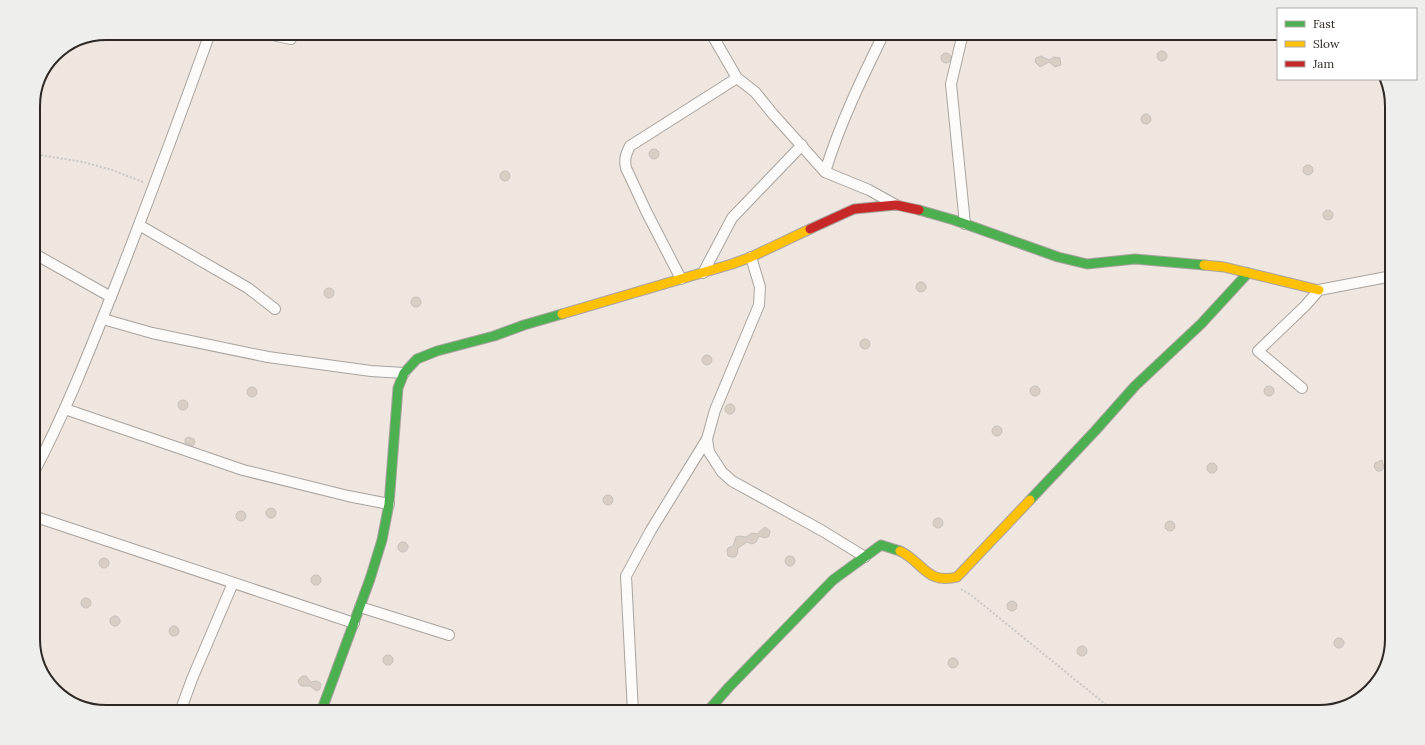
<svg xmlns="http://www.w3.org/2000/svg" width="1425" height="745" font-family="Lora,serif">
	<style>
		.building { fill: #d8cec4; stroke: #c7c1bb }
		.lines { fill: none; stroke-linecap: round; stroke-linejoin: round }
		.street-casing { stroke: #a9a39e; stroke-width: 12 }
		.fast-casing { stroke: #a9a39e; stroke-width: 11 }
		.slow-casing { stroke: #a9a39e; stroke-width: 11 }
		.jam-casing { stroke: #a9a39e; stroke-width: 11 }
		.path { stroke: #c9c6c4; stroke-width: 2; stroke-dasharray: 2 2; stroke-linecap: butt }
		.street { stroke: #fcfbfa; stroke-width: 10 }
		.fast { stroke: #4caf50; stroke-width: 9 }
		.slow { stroke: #ffc107; stroke-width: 9 }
		.jam { stroke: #c62828; stroke-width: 9 }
		.rim { fill: none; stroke: #2e2824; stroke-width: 2 }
	</style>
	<rect width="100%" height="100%" fill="#eee6df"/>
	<!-- building -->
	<g class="building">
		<circle cx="1162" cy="56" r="5"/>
		<circle cx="946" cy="58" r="5"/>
		<path d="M1041 56 1049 60 1054 57 1060 58 1061 65 1055 67 1049 62 1040 67 1035 62 1036 58Z"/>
		<circle cx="1146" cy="119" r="5"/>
		<circle cx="654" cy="154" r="5"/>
		<circle cx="1308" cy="170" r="5"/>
		<circle cx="505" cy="176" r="5"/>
		<circle cx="1328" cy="215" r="5"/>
		<circle cx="921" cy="287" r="5"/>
		<circle cx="329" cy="293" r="5"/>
		<circle cx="416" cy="302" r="5"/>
		<circle cx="865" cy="344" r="5"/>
		<circle cx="707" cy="360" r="5"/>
		<circle cx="1269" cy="391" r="5"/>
		<circle cx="1035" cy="391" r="5"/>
		<circle cx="252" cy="392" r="5"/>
		<circle cx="183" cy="405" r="5"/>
		<circle cx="730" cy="409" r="5"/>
		<circle cx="997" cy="431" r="5"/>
		<path d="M188 437 194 439 195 442 193 446 185 443V439Z"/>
		<path d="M1382 460 1384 468 1381 471H1377L1374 467 1375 463Z"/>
		<circle cx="1212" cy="468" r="5"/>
		<circle cx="608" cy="500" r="5"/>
		<circle cx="271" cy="513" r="5"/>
		<circle cx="241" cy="516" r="5"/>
		<circle cx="938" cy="523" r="5"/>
		<circle cx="1170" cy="526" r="5"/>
		<path d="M765 527 770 531 769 536 765 538 759 536 756 542 752 544 747 542 738 548 737 555 735 557H732L728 556 727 551 728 548 733 546 736 537 739 536 746 537 752 533 757 534Z"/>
		<circle cx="403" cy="547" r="5"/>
		<circle cx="790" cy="561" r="5"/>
		<circle cx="104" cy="563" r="5"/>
		<circle cx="316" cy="580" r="5"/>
		<circle cx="86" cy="603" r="5"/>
		<circle cx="1012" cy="606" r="5"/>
		<circle cx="115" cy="621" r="5"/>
		<circle cx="174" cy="631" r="5"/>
		<circle cx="1339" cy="643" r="5"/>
		<circle cx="1082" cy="651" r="5"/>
		<circle cx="388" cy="660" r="5"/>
		<circle cx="953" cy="663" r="5"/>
		<path d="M302 676H306L311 682 316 681 319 682 321 684 320 689 316 691 310 686H301L298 682 299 679Z"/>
	</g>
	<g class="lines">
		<!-- street casing -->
		<g class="street-casing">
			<g id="street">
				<path d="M263 33 291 39"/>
				<path d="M710 33 715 40 737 78 755 92 773 114 825 172 869 190 896 205"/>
				<path d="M963 33 951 84 965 224"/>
				<path d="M825 172C840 123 862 78 884 33"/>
				<path d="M139 225 248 288 275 309"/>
				<path d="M33 253 111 297"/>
				<path d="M751 257 760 287 759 305 715 410 707 439 709 452 722 472 732 481 821 530 865 557"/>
				<path d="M703 273 732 218 802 145"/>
				<path d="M681 279 646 211 626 168C624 159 626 154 630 146L737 78"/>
				<path d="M103 319 152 333 268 357 371 371 404 373"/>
				<path d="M1302 388 1258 351 1305 306 1319 290 1392 276"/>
				<path d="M65 409 243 470 348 496 389 504"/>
				<path d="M33 474C67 410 93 342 120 274 151 194 181 114 210 33"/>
				<path d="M33 516 354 623"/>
				<path d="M360 607 449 635"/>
				<path d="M180 712 192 679 233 583"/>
				<path d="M633 712 626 576 651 530 707 439"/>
			</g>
		</g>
		<!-- fast casing -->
		<g class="fast-casing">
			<g id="fast">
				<path d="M919 210 954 220 1058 257 1087 264 1135 259 1204 265"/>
				<path d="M1030 500 1095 431 1135 386 1201 324 1248 273"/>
				<path d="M321 712 370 579 382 540 389 504 398 388 404 373 417 359 437 351 494 336 524 325 562 314"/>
				<path d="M707 712 729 687 833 580 881 545 900 551"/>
			</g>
		</g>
		<!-- slow casing -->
		<g class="slow-casing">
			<g id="slow">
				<path d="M1204 265 1224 267 1319 290"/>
				<path d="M562 314 732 264 751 257 810 229"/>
				<path d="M900 551C923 562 927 585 957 577L1030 500"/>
			</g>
		</g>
		<!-- jam casing -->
		<g class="jam-casing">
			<path id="jam" d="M810 229 854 209 896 205 919 210"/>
		</g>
		<!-- path -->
		<g class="path">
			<path d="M33 154 83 162 112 170 143 182"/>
			<path d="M961 589 971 595 1115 712"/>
		</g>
		<!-- street -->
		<use href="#street" class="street"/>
		<!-- fast -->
		<use href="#fast" class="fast"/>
		<!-- slow -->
		<use href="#slow" class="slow"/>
		<!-- jam -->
		<use href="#jam" class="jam"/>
	</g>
	<!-- crop -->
	<path d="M0 0H1425V745H0ZM106 40H1319A66 66 0 0 1 1385 106V639A66 66 0 0 1 1319 705H106A66 66 0 0 1 40 639V106A66 66 0 0 1 106 40Z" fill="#eeeeed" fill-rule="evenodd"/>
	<path class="rim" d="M106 40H1319A66 66 0 0 1 1385 106V639A66 66 0 0 1 1319 705H106A66 66 0 0 1 40 639V106A66 66 0 0 1 106 40Z"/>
	<!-- legend -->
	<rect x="1277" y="8" width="140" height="72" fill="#ffffff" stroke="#aba9a7"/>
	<rect x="1285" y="21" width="20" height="6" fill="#4caf50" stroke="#aba9a7"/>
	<text x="1313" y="28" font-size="12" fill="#2e2824">Fast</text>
	<rect x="1285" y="41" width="20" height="6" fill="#ffc107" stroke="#aba9a7"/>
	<text x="1313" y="48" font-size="12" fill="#2e2824">Slow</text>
	<rect x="1285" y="61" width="20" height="6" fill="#c62828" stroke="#aba9a7"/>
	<text x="1313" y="68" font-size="12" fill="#2e2824">Jam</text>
</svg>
